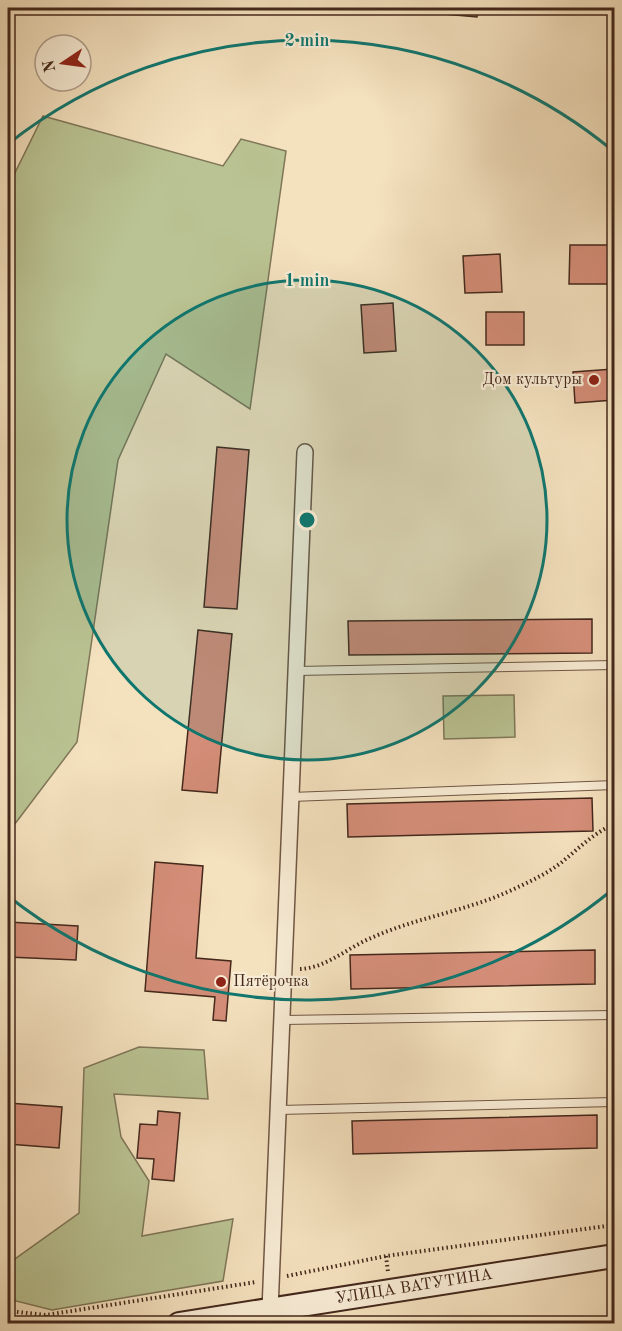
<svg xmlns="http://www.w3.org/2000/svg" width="622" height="1331" font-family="'Old Standard TT',serif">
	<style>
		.green { fill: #bac393; stroke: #7f7658; stroke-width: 1.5 }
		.building { fill: #d58e79; stroke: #44281c; stroke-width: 1.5 }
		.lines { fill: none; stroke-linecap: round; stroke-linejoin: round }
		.lane-casing { stroke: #705644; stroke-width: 10 }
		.street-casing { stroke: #705644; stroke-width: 18 }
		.secondary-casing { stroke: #44281c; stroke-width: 26 }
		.path { stroke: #44281c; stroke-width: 4; stroke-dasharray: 1.5 3; stroke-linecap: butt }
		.lane { stroke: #f8ecd5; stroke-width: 8 }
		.street { stroke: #f8ecd5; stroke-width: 15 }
		.secondary { stroke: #f8ecd5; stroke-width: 22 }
		.ring { fill: none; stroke: #0f766e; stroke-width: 3 }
		.poi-dot { fill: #8f2418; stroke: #f8ecd5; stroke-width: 2 }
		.labels { text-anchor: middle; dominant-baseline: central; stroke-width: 4.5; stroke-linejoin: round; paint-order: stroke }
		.poi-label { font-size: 16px; fill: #44281c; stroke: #f8ecd5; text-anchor: end }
		.street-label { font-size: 16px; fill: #44281c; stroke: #f8ecd5 }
		.centre { fill: #0f766e; stroke: #f8ecd5; stroke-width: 3 }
		.ring-label { font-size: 18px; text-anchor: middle; font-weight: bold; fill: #0f766e; stroke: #f8ecd5; stroke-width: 4.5; stroke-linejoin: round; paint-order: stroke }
	</style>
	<rect width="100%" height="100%" fill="#f4e1be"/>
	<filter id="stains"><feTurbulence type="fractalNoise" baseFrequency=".00333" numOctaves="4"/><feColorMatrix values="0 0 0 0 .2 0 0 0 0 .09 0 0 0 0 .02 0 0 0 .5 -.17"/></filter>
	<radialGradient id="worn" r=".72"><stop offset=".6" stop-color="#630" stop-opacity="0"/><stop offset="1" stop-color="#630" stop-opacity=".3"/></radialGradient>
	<!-- green -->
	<g class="green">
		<path d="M43 116 223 166 241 139 286 151 250 409 166 354 118 460 77 742 8 833V187Z"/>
		<path d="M514 695 515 737 444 739 443 696Z"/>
		<path d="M139 1047 204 1050 208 1099 114 1094 121 1137 149 1181 142 1236 233 1219 223 1281 52 1310 8 1299V1264L79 1213 84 1068Z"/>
	</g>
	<!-- building -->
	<g class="building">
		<path d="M434 8H478L477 17 433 13Z"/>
		<rect x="549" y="8" width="44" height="4"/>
		<path d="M570 245H614V284H569Z"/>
		<path d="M500 254 502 292 465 293 463 256Z"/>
		<path d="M393 303 396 351 364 353 361 305Z"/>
		<rect x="486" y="312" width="38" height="33"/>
		<path d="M613 369 614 400 575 403 573 372Z"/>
		<path d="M217 447 249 450 237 609 204 607Z"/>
		<path d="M592 619V653L349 655 348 621Z"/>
		<path d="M198 630 232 634 217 793 182 790Z"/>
		<path d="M592 798 593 831 348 837 347 804Z"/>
		<path d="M155 862 203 866 196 958 231 961 226 1021 213 1020 215 997 145 991Z"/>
		<path d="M8 922 78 926 76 960 8 957Z"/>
		<path d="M595 950V984L351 989 350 955Z"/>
		<path d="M8 1103 62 1107 59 1148 8 1144Z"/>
		<path d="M158 1111 180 1113 174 1181 152 1179 154 1159 137 1158 140 1124 157 1125Z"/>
		<path d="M597 1115V1148L353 1154 352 1121Z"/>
	</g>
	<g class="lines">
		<!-- lane casing -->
		<g class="lane-casing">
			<g id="lane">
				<path d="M296 671 614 665"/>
				<path d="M291 797 614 785"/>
				<path d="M283 1020 614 1015"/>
				<path d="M279 1110 614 1102"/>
			</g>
		</g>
		<!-- street casing -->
		<g class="street-casing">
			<path id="street" d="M270 1310 305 452"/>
		</g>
		<!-- secondary casing -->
		<g class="secondary-casing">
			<path id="secondary" d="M179 1324 614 1256"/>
		</g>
		<!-- path -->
		<g class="path">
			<path d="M300 969C326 968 347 948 371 938 417 917 468 911 514 889 531 881 548 873 562 862 579 848 594 833 614 824"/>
			<path d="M386 1256 388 1272"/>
			<path d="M287 1276 386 1256 614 1225"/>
			<path d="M8 1311 46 1315 256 1282"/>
			<path d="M46 1315V1324"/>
		</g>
		<!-- lane -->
		<use href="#lane" class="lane"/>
		<!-- street -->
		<use href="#street" class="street"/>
		<!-- secondary -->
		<use href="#secondary" class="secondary"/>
	</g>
	<!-- distance rings -->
	<circle cx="307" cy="520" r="240" fill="#0f766e" fill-opacity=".12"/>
	<g class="ring">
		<circle cx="307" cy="520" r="240"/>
		<path d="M612 890A480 480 0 0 1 8 896M8 144A480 480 0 0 1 612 150"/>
	</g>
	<!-- markers -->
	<g class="poi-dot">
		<circle cx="594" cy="380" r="6"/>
		<circle cx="221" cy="982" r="6"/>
	</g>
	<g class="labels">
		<!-- poi labels -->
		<g class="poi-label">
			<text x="582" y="380">Дом культуры</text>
			<text x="233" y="982" text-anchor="start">Пятёрочка</text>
		</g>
		<!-- street labels -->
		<g class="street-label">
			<text transform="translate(414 1287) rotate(-9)">УЛИЦА ВАТУТИНА</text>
		</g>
	</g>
	<circle cx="307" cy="520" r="9" class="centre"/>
	<g class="ring-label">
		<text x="307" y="46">2 min</text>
		<text x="307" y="286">1 min</text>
	</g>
	<!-- margin -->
	<rect width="622" height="1331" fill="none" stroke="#f4e1be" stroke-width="30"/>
	<rect x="9" y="9" width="604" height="1313" fill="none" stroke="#44281c" stroke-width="3"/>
	<rect x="15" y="15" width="592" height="1301" fill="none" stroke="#44281c" stroke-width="1.5"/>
	<!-- north arrow -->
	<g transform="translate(63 63) rotate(257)"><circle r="28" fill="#f8ecd5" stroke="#b09e8b" stroke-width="1.5"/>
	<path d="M0-4.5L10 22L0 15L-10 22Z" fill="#8f2418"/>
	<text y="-9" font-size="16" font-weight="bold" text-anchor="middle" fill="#44281c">N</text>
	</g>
	<rect width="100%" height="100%" filter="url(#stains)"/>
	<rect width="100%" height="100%" fill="url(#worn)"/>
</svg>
